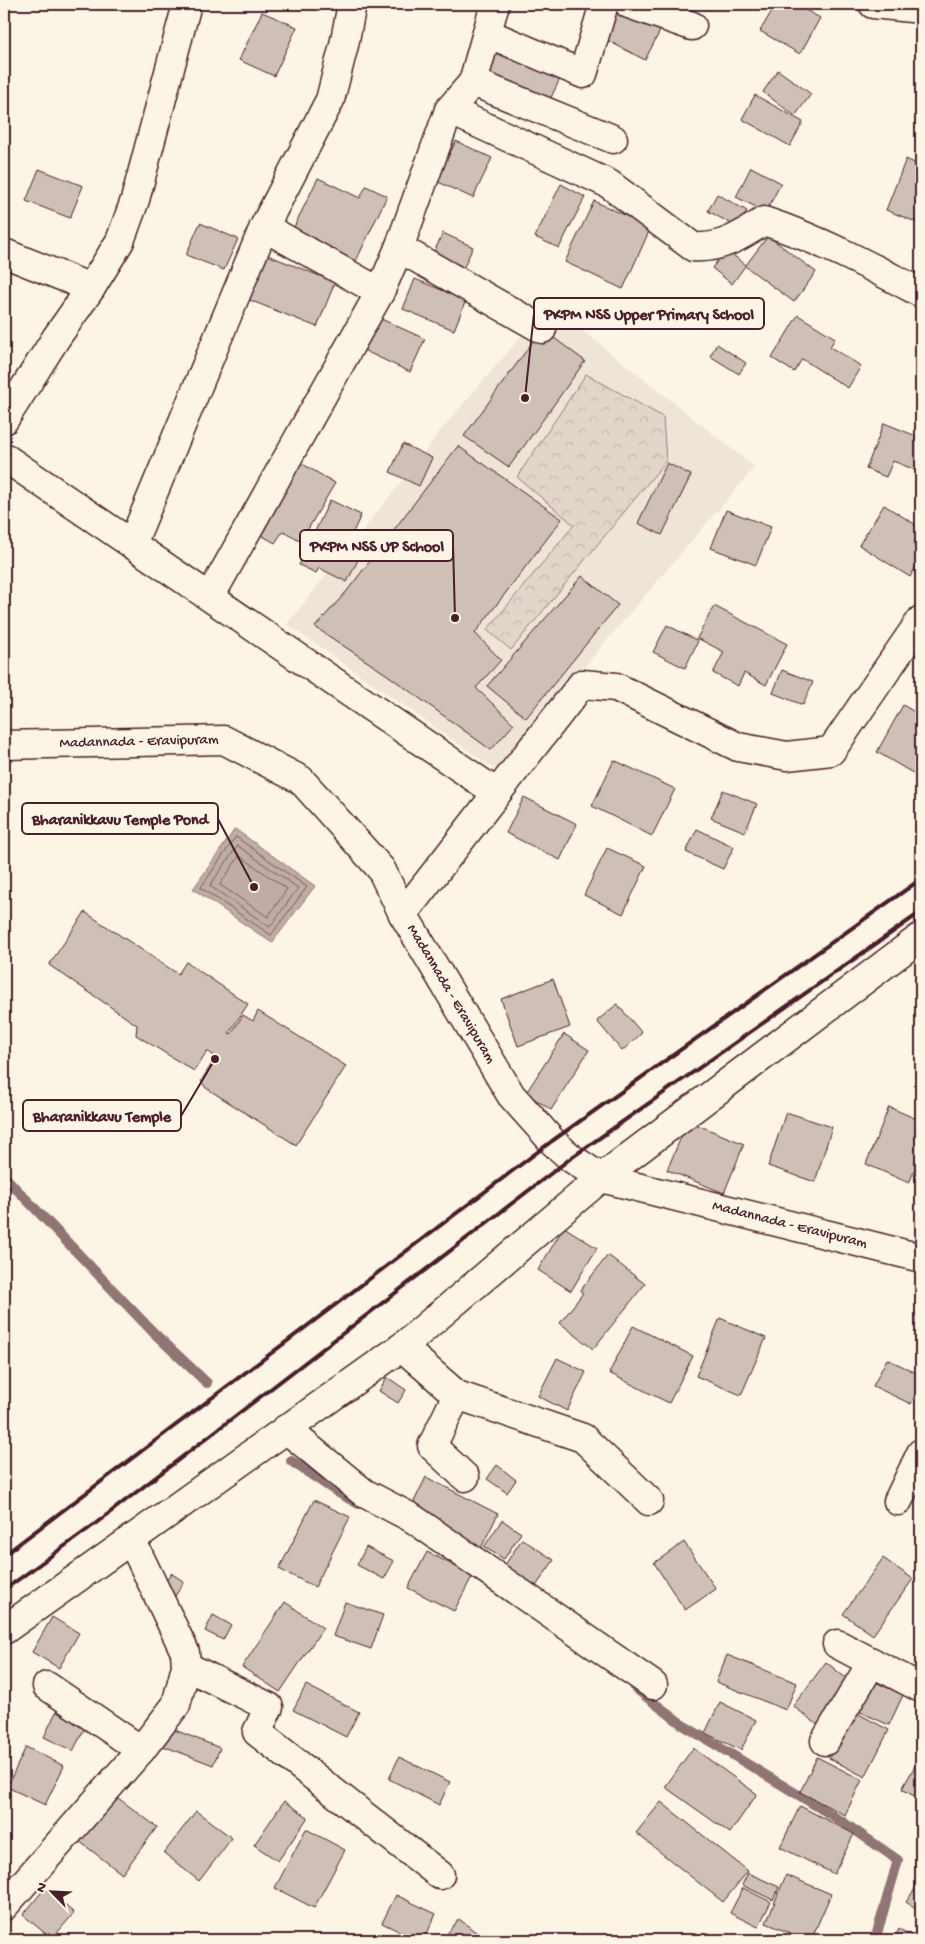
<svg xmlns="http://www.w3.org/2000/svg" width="925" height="1944" font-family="'Gochi Hand',sans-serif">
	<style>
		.built { fill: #eee5d7 }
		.park { fill: url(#park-crowns); stroke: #967a7a }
		.water { fill: #c0aca5; stroke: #917474 }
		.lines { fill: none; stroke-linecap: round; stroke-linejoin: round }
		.shore { stroke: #79575c; stroke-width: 1 }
		.stream { stroke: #917474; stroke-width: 10 }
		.building { fill: #cfc0b7; stroke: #4a1f2b }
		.street-casing { stroke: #4a1f2b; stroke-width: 31 }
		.secondary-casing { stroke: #4a1f2b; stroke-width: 31 }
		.street { stroke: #fcf5e5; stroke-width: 28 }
		.secondary { stroke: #fcf5e5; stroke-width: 28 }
		.rail { stroke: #4a1f2b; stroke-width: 4 }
		.labels { text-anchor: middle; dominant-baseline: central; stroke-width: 5; stroke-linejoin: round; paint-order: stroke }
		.street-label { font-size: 15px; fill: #4a1f2b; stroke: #fcf5e5 }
		.leader { fill: none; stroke: #4a1f2b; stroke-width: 2 }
		.callout-dot { fill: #4a1f2b; stroke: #fcf5e5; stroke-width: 2 }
		.callout { fill: #fcf5e5; stroke: #4a1f2b; stroke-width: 2 }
		.callout-label { font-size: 16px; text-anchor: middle; font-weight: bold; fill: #4a1f2b }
	</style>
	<defs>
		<pattern id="park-crowns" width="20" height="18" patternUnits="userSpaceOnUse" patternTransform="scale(1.25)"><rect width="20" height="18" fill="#e2d5ca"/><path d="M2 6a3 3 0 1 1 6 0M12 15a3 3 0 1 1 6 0" fill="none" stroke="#c3b6ae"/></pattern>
	</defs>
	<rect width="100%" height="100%" fill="#fcf5e5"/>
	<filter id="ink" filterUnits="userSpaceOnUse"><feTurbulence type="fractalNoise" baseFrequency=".02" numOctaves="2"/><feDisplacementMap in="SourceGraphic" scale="10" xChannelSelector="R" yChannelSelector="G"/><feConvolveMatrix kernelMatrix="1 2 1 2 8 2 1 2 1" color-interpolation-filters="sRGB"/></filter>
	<g filter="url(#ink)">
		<!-- built -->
		<path class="built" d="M549 304 755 467 496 770 287 624 419 460 439 432Z"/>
		<!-- park -->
		<path class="park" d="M586 374 663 417 666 461 511 650 487 630 574 525 517 477Z"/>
		<!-- water -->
		<path class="water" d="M235 829 315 886 272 943 193 889Z"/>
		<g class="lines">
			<!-- shore -->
			<g class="shore">
				<path d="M236 837 307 887 271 935 201 888Z"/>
				<path d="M238 846 298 888 270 927 210 886Z"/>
				<path d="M240 856 287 889 268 917 220 885Z"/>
			</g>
			<!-- stream -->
			<g class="stream">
				<path d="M4 1176 153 1332 207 1383"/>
				<path d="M291 1461 337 1492 359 1504"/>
				<path d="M635 1688 683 1725 843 1822 898 1860 875 1940"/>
			</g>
		</g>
		<!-- building -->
		<g class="building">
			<path d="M776 4H795L820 18 800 54 760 31Z"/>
			<path d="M613 5 661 29 645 60 597 35Z"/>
			<path d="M262 12 297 27 274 76 239 60Z"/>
			<path d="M502 36 566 66 547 106 483 76Z"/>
			<path d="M778 70 811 94 795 116 763 92Z"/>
			<path d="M755 95 803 122 790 146 742 119Z"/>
			<path d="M456 141 492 158 473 198 436 181Z"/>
			<path d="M906 159 921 166V224L886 210Z"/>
			<path d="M751 167 781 183 766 212 736 197Z"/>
			<path d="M39 169 83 186 70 218 26 201Z"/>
			<path d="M318 178 360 198 366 186 387 196 356 261 292 231Z"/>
			<path d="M561 184 585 197 559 248 535 237Z"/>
			<path d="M717 194 747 211 737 227 708 211Z"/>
			<path d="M594 201 651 227 623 289 565 262Z"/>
			<path d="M200 223 238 239 224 270 186 255Z"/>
			<path d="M443 233 473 247 463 269 433 254Z"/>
			<path d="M768 236 816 272 794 302 745 266 732 284 712 268 726 250 746 265Z"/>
			<path d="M260 252 335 282 317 327 242 297Z"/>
			<path d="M415 279 466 300 454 330 403 309Z"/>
			<path d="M798 315 835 338 830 347 861 366 848 388 802 359 794 372 772 358Z"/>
			<path d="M379 318 425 339 410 372 363 350Z"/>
			<path d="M542 329 585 361 509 467 464 436Z"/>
			<path d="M717 344 746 363 739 374 710 356Z"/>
			<path d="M884 423 921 438V463L918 471 893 461 886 477 866 469Z"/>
			<path d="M403 444 432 458 419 486 390 472Z"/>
			<path d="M458 446 562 519 475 633 501 660 476 688 514 724 491 750 386 674 315 627 347 591Z"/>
			<path d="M294 459 335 483 301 541 283 531 275 543 252 530Z"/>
			<path d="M667 463 691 475 662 535 638 523Z"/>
			<path d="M330 500 361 515 347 545 362 552 347 582 319 568 316 573 299 565Z"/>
			<path d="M884 505 921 528V558L910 577 859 545Z"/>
			<path d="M726 510 771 527 756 565 711 548Z"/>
			<path d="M582 576 618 605 526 718 487 686Z"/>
			<path d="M714 606 787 644 766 685 744 673 738 686 713 673 724 652 699 639 685 668 653 652 667 625 696 640Z"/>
			<path d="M782 670 813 682 803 705 773 693Z"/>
			<path d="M903 705 921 716V778L877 752Z"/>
			<path d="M614 760 675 789 652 836 592 806Z"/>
			<path d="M723 790 757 804 745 832 711 818Z"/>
			<path d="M524 797 577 824 560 860 506 833Z"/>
			<path d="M697 829 734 847 723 869 686 852Z"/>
			<path d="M607 848 646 866 623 914 584 895Z"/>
			<path d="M85 912 178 974 186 962 248 1004 229 1033 231 1034 243 1015 253 1021 258 1011 346 1066 296 1145 206 1088 201 1081 216 1057 207 1051 194 1071 136 1035 137 1025 49 965Z"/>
			<path d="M553 979 570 1027 518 1046 501 999Z"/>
			<path d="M617 1004 642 1033 622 1051 597 1021Z"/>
			<path d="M564 1034 589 1050 551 1110 526 1093Z"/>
			<path d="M889 1107 921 1121V1155L909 1183 866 1164Z"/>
			<path d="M786 1112 832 1127 815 1182 768 1166Z"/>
			<path d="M688 1121 744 1144 724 1193 667 1170Z"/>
			<path d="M564 1227 597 1248 571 1291 538 1270Z"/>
			<path d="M608 1255 645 1284 593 1349 560 1323 583 1293 580 1291Z"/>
			<path d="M720 1318 766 1338 741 1395 696 1376Z"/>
			<path d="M633 1326 693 1356 669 1403 609 1373Z"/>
			<path d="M557 1358 586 1372 567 1411 538 1396Z"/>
			<path d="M887 1359 921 1375V1382L911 1404 873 1386Z"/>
			<path d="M387 1377 406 1390 398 1403 379 1391Z"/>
			<path d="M497 1465 516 1480 507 1493 487 1479Z"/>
			<path d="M426 1477 498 1514 481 1548 409 1512Z"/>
			<path d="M314 1500 350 1517 315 1587 279 1569Z"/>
			<path d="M502 1520 521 1533 504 1559 484 1547Z"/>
			<path d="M522 1539 554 1560 532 1592 501 1571Z"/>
			<path d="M684 1542 716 1589 685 1610 654 1563Z"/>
			<path d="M366 1547 394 1561 384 1579 357 1565Z"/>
			<path d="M427 1552 473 1575 454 1611 408 1588Z"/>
			<path d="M883 1558 913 1579 873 1635 843 1614Z"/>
			<path d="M171 1573 184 1582 167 1609 154 1600Z"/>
			<path d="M285 1602 323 1628 280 1692 242 1667Z"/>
			<path d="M345 1602 383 1615 371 1649 333 1636Z"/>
			<path d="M213 1615 231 1625 223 1640 205 1631Z"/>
			<path d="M52 1617 79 1633 59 1668 32 1652Z"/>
			<path d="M727 1655 797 1683 786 1710 716 1682Z"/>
			<path d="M826 1662 852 1683 819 1726 793 1706Z"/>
			<path d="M869 1679 903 1695 889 1725 856 1710Z"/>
			<path d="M306 1685 359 1712 346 1737 293 1710Z"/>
			<path d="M720 1702 756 1720 741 1750 705 1733Z"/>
			<path d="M853 1711 889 1730 865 1777 829 1758Z"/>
			<path d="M56 1712 86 1726 73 1751 44 1737Z"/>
			<path d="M165 1726 220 1748 213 1765 158 1744Z"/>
			<path d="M26 1747 64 1766 45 1805 7 1787Z"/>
			<path d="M693 1748 757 1794 730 1833 665 1787Z"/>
			<path d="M399 1757 450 1782 439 1805 389 1779Z"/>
			<path d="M817 1757 862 1780 845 1815 800 1792Z"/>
			<path d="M917 1762 921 1764V1800L902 1789Z"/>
			<path d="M114 1795 157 1827 122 1874 79 1841Z"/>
			<path d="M284 1801 308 1817 278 1861 254 1845Z"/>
			<path d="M661 1802 748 1871 723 1902 636 1833Z"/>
			<path d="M800 1806 854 1834 834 1874 780 1847Z"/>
			<path d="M196 1811 232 1838 199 1881 164 1853Z"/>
			<path d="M306 1829 345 1850 314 1908 275 1888Z"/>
			<path d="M748 1873 779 1887 773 1900 742 1885Z"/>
			<path d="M786 1875 831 1894 811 1940H807L766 1923Z"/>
			<path d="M921 1880V1912L906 1902Z"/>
			<path d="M45 1888 74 1913 52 1939 23 1915Z"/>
			<path d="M743 1888 771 1902 758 1927 730 1913Z"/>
			<path d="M396 1895 436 1914 424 1940H417L382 1923Z"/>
			<path d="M459 1919 486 1940H442Z"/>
			<path d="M899 1929 921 1940H894Z"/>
		</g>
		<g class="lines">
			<!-- street casing -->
			<g class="street-casing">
				<g id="street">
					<path d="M629 4 692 26"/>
					<path d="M873 4 921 9"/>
					<path d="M487 33 583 74 604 4"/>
					<path d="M473 82 613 139"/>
					<path d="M449 110 609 184 693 247C721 249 741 236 764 221 819 239 870 266 921 293"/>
					<path d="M264 227 380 292"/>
					<path d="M399 248 542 329"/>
					<path d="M4 253 91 288"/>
					<path d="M4 420 56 338 91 288 120 241 135 200 187 4"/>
					<path d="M4 457 497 793"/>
					<path d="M132 544 264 227 330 100 344 45 352 4"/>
					<path d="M210 597 380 292 399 248 449 110 473 82 495 4"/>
					<path d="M403 914 582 684 616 687 738 747 787 756 831 751 921 620"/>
					<path d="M402 1347 457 1395 583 1438 649 1501"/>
					<path d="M457 1395 432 1446 465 1477"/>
					<path d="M286 1429 364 1493 412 1518 653 1685"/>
					<path d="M898 1501 921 1453"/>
					<path d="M4 1630 402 1347 601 1178 921 937"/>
					<path d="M837 1644 921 1688"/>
					<path d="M186 1666 269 1707 257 1732 440 1875"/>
					<path d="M47 1686 141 1750"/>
					<path d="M825 1741 872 1662"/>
					<path d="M4 1906 141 1750 176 1705 186 1666 185 1652 131 1539"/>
				</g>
			</g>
			<!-- secondary casing -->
			<g class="secondary-casing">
				<g id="secondary">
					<path id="s1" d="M4 745 224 740 301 780 381 869 403 914 511 1095 552 1141 571 1158 601 1178 921 1258"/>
				</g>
			</g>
			<!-- street -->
			<use href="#street" class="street"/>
			<!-- secondary -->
			<use href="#secondary" class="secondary"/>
			<!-- rail -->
			<g class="rail">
				<path d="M4 1555 552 1141 921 879"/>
				<path d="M4 1590 91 1527 571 1158 921 912"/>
			</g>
		</g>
	</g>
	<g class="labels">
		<!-- street labels -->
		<g class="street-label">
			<text stroke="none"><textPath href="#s1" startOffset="135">Madannada - Eravipuram</textPath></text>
			<text stroke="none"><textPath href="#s1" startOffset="570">Madannada - Eravipuram</textPath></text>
			<text stroke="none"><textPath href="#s1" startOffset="1005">Madannada - Eravipuram</textPath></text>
		</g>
	</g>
	<!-- callouts -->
	<path class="leader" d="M525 398L534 313M455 618L453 545M254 887L218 819M215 1059L181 1116"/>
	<g class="callout-dot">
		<circle cx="525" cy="398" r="5"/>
		<circle cx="455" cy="618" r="5"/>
		<circle cx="254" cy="887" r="5"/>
		<circle cx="215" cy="1059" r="5"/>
	</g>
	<g class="callout">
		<rect x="534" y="298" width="230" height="31" rx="5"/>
		<rect x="300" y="530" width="153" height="31" rx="5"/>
		<rect x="22" y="803" width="196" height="31" rx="5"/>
		<rect x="23" y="1100" width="158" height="31" rx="5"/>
	</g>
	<g class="callout-label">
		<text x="649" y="319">PKPM NSS Upper Primary School</text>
		<text x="377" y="551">PKPM NSS UP School</text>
		<text x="120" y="824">Bharanikkavu Temple Pond</text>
		<text x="102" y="1121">Bharanikkavu Temple</text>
	</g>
	<!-- margin -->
	<rect width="925" height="1944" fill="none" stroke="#fcf5e5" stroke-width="20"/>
	<rect x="10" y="10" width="905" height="1924" fill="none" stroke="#4a1f2b" stroke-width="2" filter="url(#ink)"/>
	<!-- north arrow -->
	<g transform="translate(52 1892) rotate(294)" stroke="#fcf5e5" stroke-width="4" paint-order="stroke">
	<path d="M0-4L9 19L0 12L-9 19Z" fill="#4a1f2b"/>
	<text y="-8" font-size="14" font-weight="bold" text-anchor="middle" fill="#4a1f2b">N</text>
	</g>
</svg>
